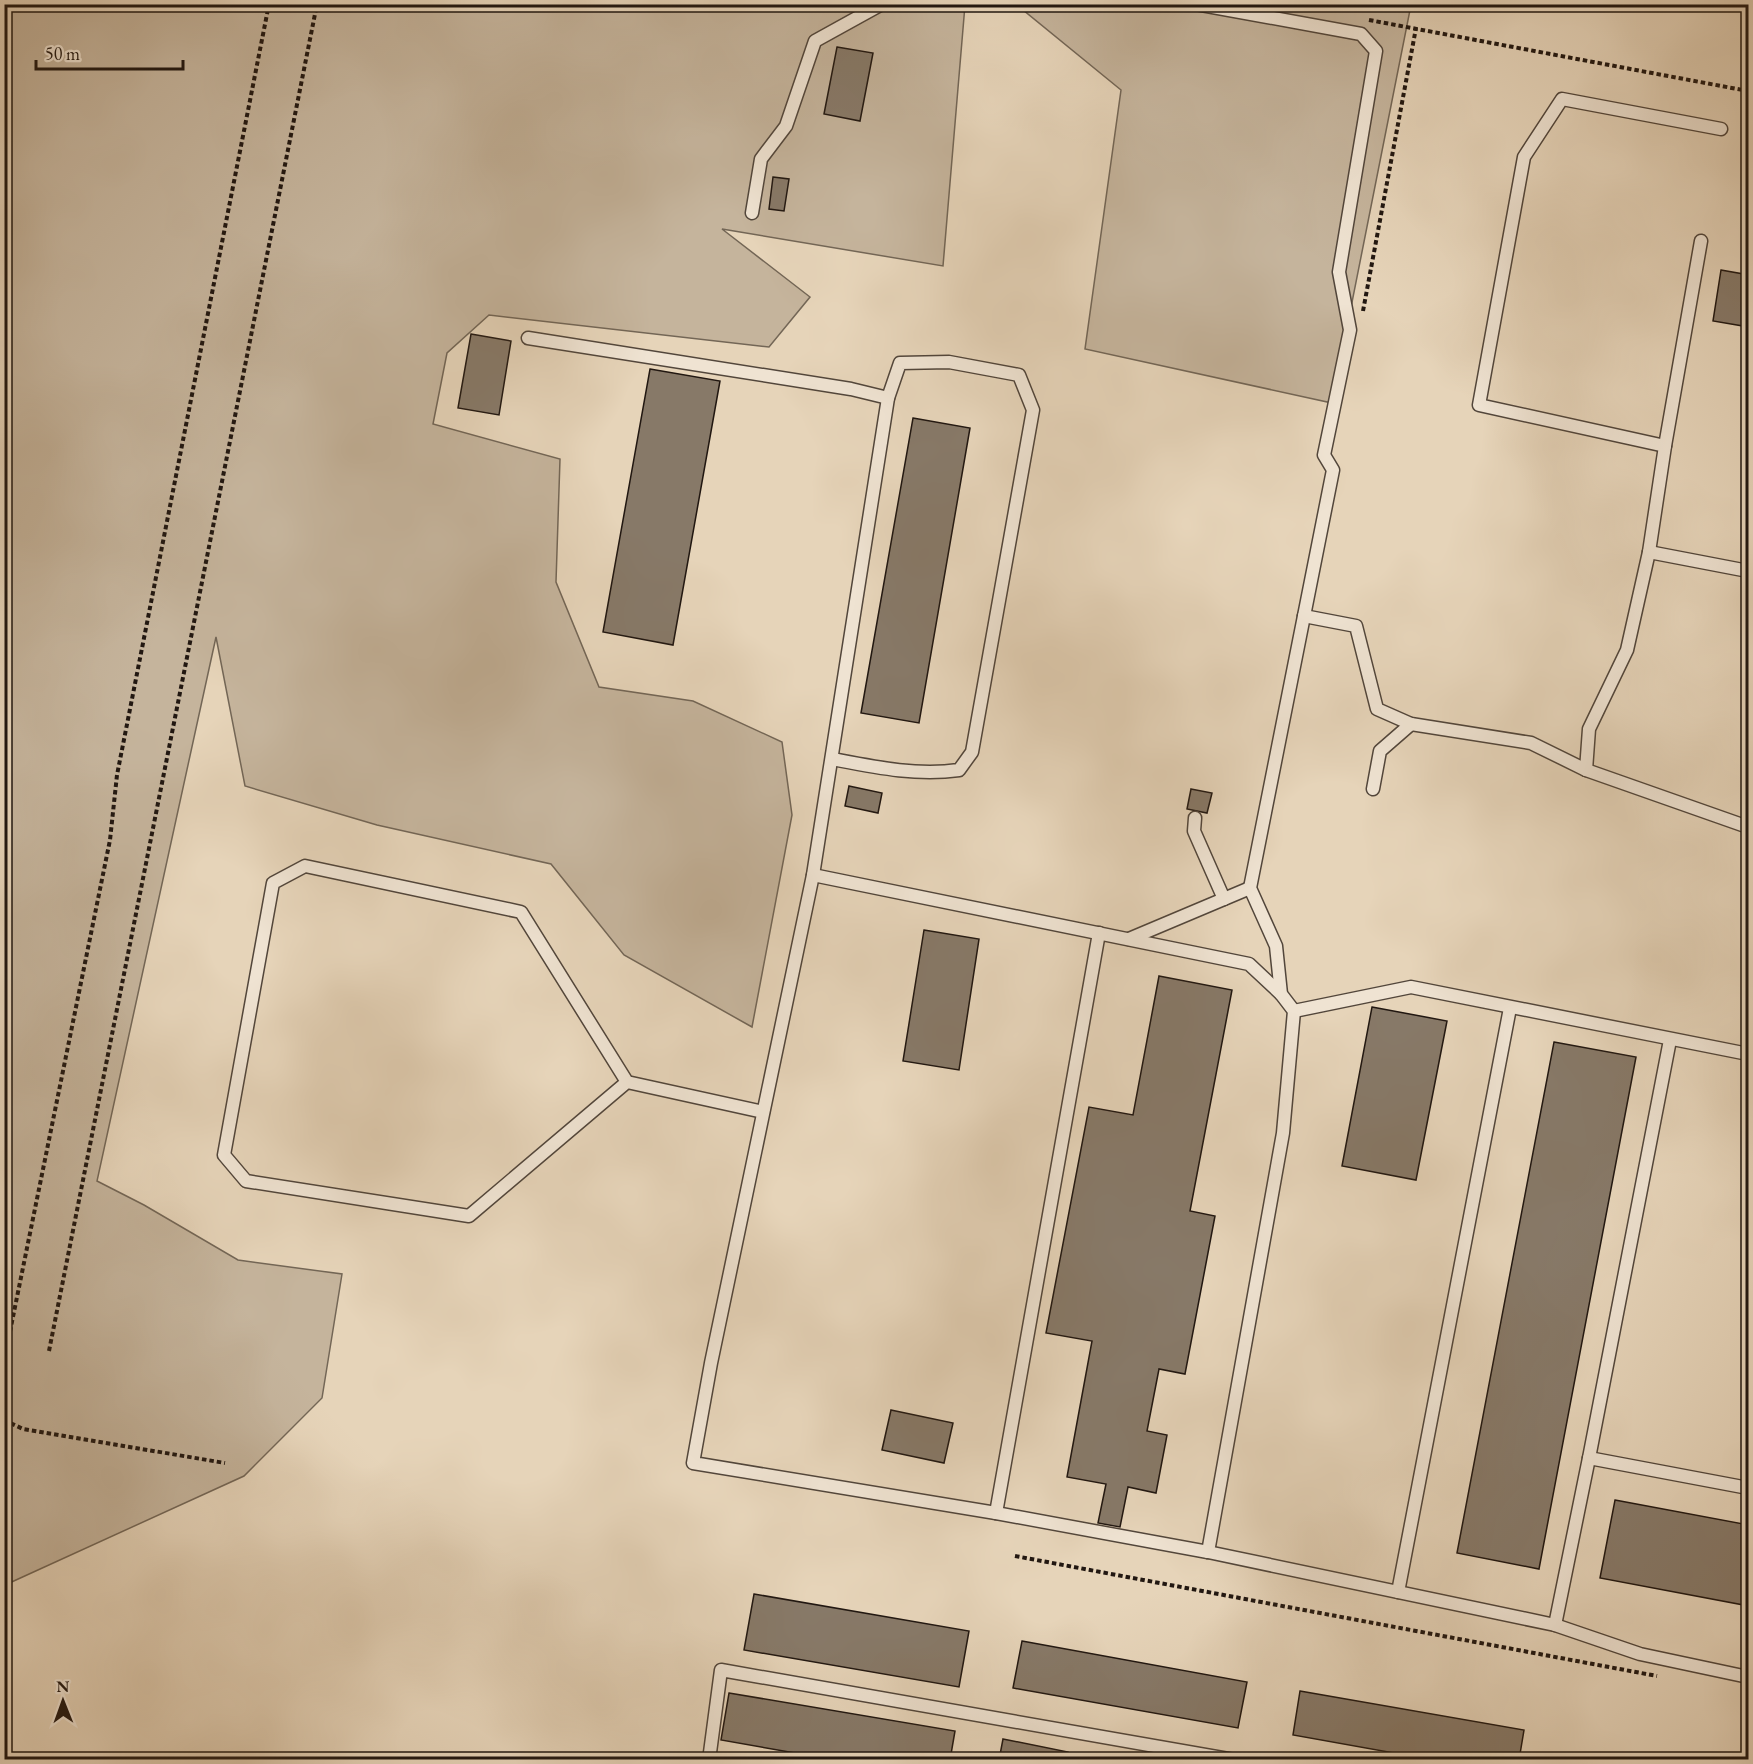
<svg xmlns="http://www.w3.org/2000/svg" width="1753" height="1764" font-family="'EB Garamond',serif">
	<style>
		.green { fill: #c5b49c; stroke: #736656; stroke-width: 1.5 }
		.building { fill: #877968; stroke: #211711; stroke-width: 1.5 }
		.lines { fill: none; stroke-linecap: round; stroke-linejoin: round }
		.service-casing { stroke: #52463b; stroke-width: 15 }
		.path { stroke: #211711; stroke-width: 4; stroke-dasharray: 4.5 3; stroke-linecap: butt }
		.service { stroke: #efe3d2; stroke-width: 12 }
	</style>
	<rect width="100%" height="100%" fill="#e6d4b9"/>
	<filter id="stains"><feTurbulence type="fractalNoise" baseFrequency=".00333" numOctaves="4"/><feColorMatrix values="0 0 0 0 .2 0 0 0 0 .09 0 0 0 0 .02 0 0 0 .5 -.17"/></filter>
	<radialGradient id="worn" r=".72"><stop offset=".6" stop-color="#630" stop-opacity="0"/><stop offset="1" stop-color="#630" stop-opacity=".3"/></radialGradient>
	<!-- green -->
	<g class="green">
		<path d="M5 5H965L943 266 722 229 810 297 769 347 489 315 447 353 433 424 560 459 556 582 599 687 693 701 782 742 792 815 752 1027 624 955 551 864 377 825 245 786 216 637 97 1181 144 1205 238 1260 342 1274 322 1398 244 1476 5 1585Z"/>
		<path d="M1017 5H1411L1332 403 1085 349 1121 90Z"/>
	</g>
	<!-- building -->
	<g class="building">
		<path d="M837 47 873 53 860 121 824 114Z"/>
		<path d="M773 177 789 179 784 211 769 209Z"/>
		<path d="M1721 270 1749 275V327L1713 321Z"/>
		<path d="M471 334 511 341 499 415 458 408Z"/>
		<path d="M650 369 720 381 673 645 603 632Z"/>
		<path d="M913 418 970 428 919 723 861 713Z"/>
		<path d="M849 786 882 793 878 813 845 806Z"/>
		<path d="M1191 789 1212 793 1207 813 1187 809Z"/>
		<path d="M924 930 979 939 959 1070 903 1061Z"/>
		<path d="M1159 976 1232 990 1190 1211 1215 1216 1185 1374 1159 1369 1147 1431 1167 1435 1156 1493 1128 1487 1120 1527 1098 1523 1106 1484 1067 1477 1092 1341 1046 1333 1089 1107 1133 1115Z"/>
		<path d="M1372 1007 1447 1021 1416 1180 1342 1166Z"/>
		<path d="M1554 1042 1636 1057 1539 1569 1457 1553Z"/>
		<path d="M891 1410 953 1423 944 1463 882 1450Z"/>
		<path d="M1615 1500 1749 1525V1606L1600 1578Z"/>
		<path d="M754 1594 969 1631 959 1687 744 1650Z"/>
		<path d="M1022 1641 1247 1682 1238 1728 1013 1688Z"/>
		<path d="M1300 1691 1524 1730 1519 1760H1433L1293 1735Z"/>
		<path d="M729 1693 955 1731 950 1760H835L721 1740Z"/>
		<path d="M1003 1739 1068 1752 1067 1760H999Z"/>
	</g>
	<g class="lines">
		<!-- service casing -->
		<g class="service-casing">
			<g id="service">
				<path d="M1196 4 1361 34 1376 51 1339 272 1350 330 1324 455 1333 470 1250 888 1276 946 1281 994 1294 1011 1283 1133 1208 1552"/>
				<path d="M752 213 761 159 786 126 815 41 882 4"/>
				<path d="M528 338 851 389 888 398 813 875 711 1363 693 1463 996 1513 1208 1552 1555 1625 1640 1654 1748 1677"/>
				<path d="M1665 446 1479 405 1524 157 1562 99 1721 129"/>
				<path d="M1649 552 1748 571"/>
				<path d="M1304 616 1356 626 1377 709 1411 724 1531 743 1586 770 1748 827"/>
				<path d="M832 759C874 767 916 776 959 770L972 752 1033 410 1019 375 949 362 900 363 888 398"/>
				<path d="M1586 770 1589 729 1627 650 1649 552 1665 446 1701 241"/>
				<path d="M1373 789 1380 751 1411 724"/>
				<path d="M1195 818 1194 831 1224 899"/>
				<path d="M813 875 1249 964 1281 994"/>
				<path d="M1129 939 1250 888"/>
				<path d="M1294 1011 1411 987 1748 1054"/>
				<path d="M627 1082 469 1216 246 1181 224 1155 273 883 305 866 521 912 627 1082 763 1112"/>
				<path d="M1589 1458 1748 1488"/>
				<path d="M996 1513 1099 933"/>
				<path d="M1398 1592 1510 1008"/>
				<path d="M1555 1625 1589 1458 1670 1040"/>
				<path d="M709 1760 721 1670 1234 1760"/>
			</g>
		</g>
		<!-- path -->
		<g class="path">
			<path d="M1369 20 1748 91"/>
			<path d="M1363 311 1416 28"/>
			<path d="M49 1351 317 4"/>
			<path d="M4 1361 110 840 117 775 269 4"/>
			<path d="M4 1420 23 1429 225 1463"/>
			<path d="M1015 1556 1657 1676"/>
		</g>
		<!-- service -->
		<use href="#service" class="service"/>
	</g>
	<!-- margin -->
	<rect width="1753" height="1764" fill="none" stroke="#e6d4b9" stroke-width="24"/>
	<rect x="6" y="6" width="1741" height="1752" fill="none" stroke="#211711" stroke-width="3"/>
	<rect x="12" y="12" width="1729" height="1740" fill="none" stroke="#211711" stroke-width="1.5"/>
	<!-- north arrow -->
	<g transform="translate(63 1701) rotate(359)" stroke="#efe3d2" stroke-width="4.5" paint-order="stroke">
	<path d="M0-4.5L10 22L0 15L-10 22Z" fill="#211711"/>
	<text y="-9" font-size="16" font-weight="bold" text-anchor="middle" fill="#211711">N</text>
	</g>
	<!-- scale -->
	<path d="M36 60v9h147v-9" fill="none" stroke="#211711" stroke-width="3"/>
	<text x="45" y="60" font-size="18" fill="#211711" stroke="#efe3d2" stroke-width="4.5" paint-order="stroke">50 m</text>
	<rect width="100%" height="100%" filter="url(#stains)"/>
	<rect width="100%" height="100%" fill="url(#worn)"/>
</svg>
